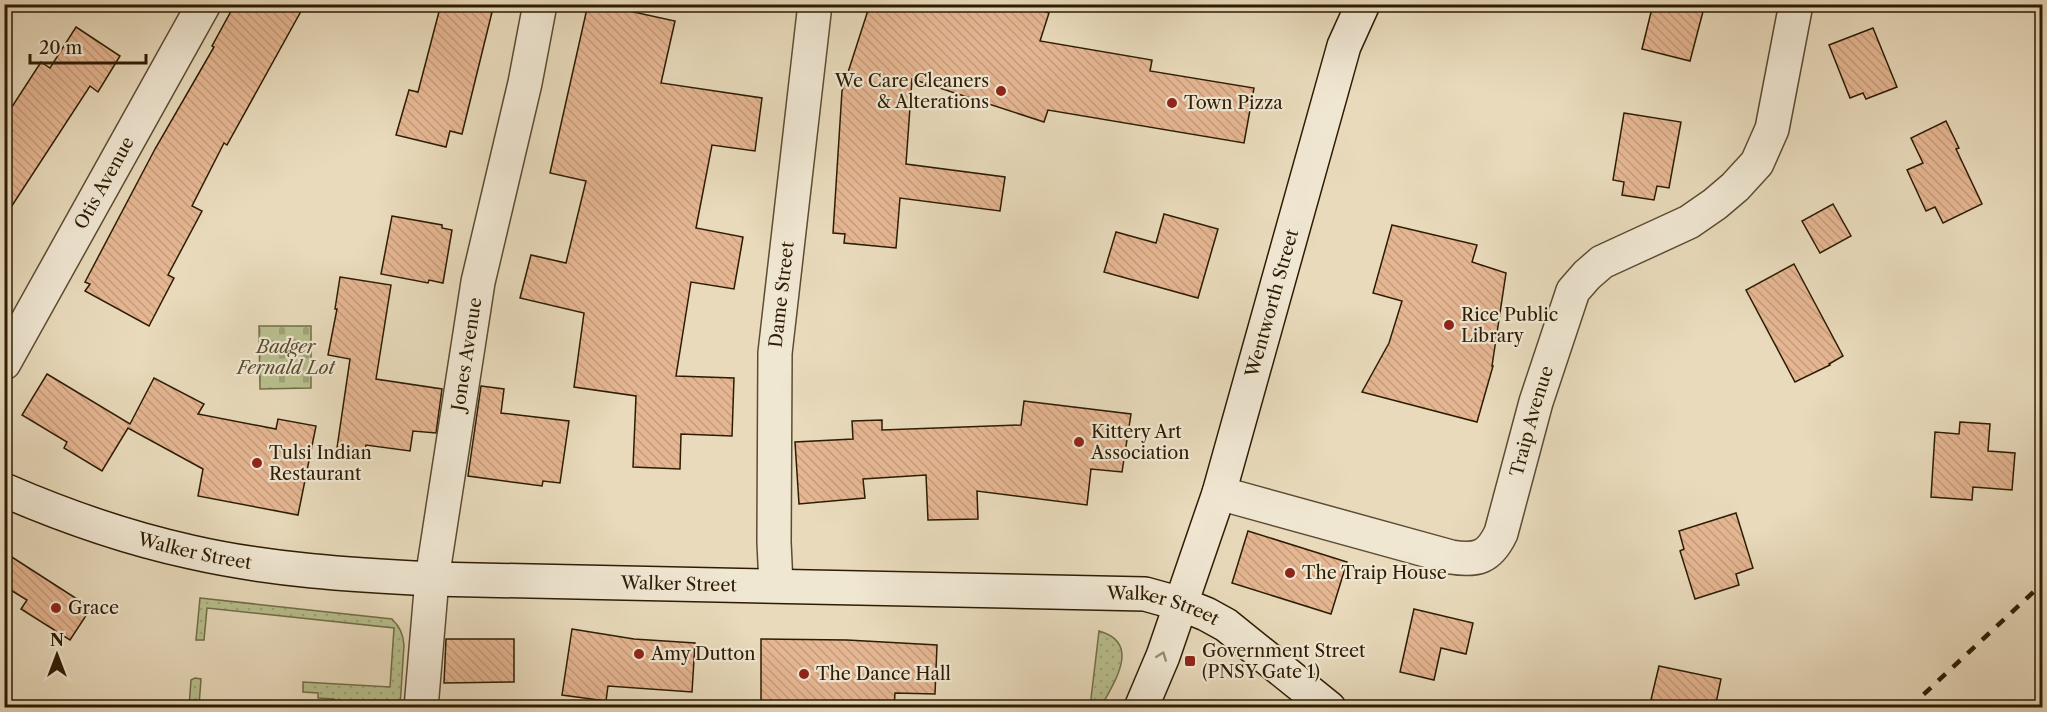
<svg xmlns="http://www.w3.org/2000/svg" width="2047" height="712" font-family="'Libre Caslon Text',serif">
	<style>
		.grass { fill: url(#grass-dots); stroke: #726e48; stroke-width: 1.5 }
		.cemetery { fill: url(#cemetery-stones); stroke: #726e48; stroke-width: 1.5 }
		.building { fill: url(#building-back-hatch); stroke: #2d1c03; stroke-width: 1.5 }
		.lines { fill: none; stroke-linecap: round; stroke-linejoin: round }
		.street-casing { stroke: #5c4c31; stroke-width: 36 }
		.secondary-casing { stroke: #2d1c03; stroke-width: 36 }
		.street { stroke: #f0e7d3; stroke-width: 33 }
		.secondary { stroke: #f0e7d3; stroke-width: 33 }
		.rail { stroke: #2d1c03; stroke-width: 4.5; stroke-dasharray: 10 10; stroke-linecap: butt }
		.oneway { stroke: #988c75 }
		.poi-dot { fill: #8f2418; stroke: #f0e7d3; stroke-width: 2 }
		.labels { text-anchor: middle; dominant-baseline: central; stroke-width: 4.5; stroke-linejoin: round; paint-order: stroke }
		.poi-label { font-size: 18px; fill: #2d1c03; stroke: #f0e7d3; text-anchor: start }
		.street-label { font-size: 18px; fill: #2d1c03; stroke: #f0e7d3 }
		.park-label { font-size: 18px; font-style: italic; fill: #574d2d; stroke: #f0e7d3 }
	</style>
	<defs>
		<pattern id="grass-dots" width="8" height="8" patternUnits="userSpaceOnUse" patternTransform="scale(1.5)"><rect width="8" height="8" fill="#b8bf8e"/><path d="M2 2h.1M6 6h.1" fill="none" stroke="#9ea479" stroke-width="1.8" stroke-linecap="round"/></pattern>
		<pattern id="cemetery-stones" width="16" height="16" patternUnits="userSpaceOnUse" patternTransform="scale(1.5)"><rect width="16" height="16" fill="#b8bf8e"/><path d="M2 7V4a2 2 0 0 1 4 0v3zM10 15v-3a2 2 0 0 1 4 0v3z" fill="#9ea479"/></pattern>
		<pattern id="building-back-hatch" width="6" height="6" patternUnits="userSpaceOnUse" patternTransform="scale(1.5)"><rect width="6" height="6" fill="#e5b692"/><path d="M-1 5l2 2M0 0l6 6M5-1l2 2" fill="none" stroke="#c59c7c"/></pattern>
	</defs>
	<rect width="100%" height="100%" fill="#e8dabb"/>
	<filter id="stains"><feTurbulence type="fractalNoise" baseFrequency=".00333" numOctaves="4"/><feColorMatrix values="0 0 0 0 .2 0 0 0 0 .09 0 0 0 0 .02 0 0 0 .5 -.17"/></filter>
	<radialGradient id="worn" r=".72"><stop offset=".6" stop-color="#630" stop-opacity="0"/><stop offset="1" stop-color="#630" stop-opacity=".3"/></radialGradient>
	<!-- grass -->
	<g class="grass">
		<path d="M200 598 392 619C400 627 403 634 404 645L400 707H334V699L318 698V693L303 692V682L390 687 394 628 207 608 204 640H196Z"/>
		<path d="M1099 631C1142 643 1114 682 1101 707H1090Z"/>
		<path d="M195 678 201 679 199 706 209 707H189L191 680Z"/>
	</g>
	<!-- cemetery -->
	<path class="cemetery" d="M259 326H311V388L260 389Z"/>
	<!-- building -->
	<g class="building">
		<path d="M235 4H305L227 145 224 143 192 206 202 211 168 275 174 278 149 326 85 291 90 284 85 282 155 149 214 47 212 46Z"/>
		<path d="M441 4H494L462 134 450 131 446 147 396 135 409 90 418 92Z"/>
		<path d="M588 4H597L675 21 661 83 762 98 755 151 712 145 696 228 743 237 734 289 691 282 676 376 734 378 732 436 681 434 680 469 633 467 636 396 574 387 584 313 520 298 531 255 566 263 586 181 550 173Z"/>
		<path d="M870 4H1023L1049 13 1040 41 1152 60 1150 71 1254 88 1244 143 1048 110 1044 122 912 79 906 164 1005 177 1000 211 900 198 896 248 844 243 845 234 833 233 842 91Z"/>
		<path d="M1653 4H1705L1690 61 1642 49Z"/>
		<path d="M76 27 120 56 98 92 90 86 4 218V119L41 62 50 68Z"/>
		<path d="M1873 28 1897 87 1866 99 1863 93 1850 98 1829 45Z"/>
		<path d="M1624 113 1681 122 1669 188 1657 186 1654 200 1622 195 1624 182 1613 180Z"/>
		<path d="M1946 121 1959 148 1956 149 1982 204 1943 223 1935 207 1926 211 1907 170 1923 163 1911 138Z"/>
		<path d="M1833 204 1851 236 1820 253 1802 221Z"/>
		<path d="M1164 214 1218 229 1198 298 1104 272 1116 232 1156 243Z"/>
		<path d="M392 216 442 225V228L452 230 443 283 429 280 428 283 381 274Z"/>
		<path d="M1392 225 1477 245 1472 262 1506 273 1492 366H1493L1477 422 1362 392 1389 343 1402 301 1373 293Z"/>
		<path d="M1794 264 1843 356 1829 364 1830 365 1795 382 1746 290Z"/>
		<path d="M340 277 391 285 376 379 442 389 436 433 413 431 410 451 366 445 365 453 337 448 350 359 328 355 337 309H335Z"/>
		<path d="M47 374 130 424 154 378 204 404 198 414 276 429 278 419 316 426 298 515 198 496 203 469 128 428 102 471 64 448 67 442 22 415Z"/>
		<path d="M481 386 504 389 501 413 569 421 560 483 543 481 542 486 468 476Z"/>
		<path d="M1024 401 1131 414 1122 472 1091 469 1087 505 977 491 978 519 928 520 926 475 863 479 865 498 799 504 795 442 853 439 852 421 882 420V430L1021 425Z"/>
		<path d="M1960 422 1990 424 1988 451 2015 453 2012 490 1973 487 1972 500 1931 497 1935 432 1959 434Z"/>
		<path d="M1736 513 1753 568 1736 574 1739 585 1695 599 1680 551 1684 549 1679 531Z"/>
		<path d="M1248 531 1347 562 1331 614 1232 583Z"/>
		<path d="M4 552 91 608 70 640 21 609 27 600 4 586Z"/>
		<path d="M1414 609 1473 623 1466 654 1441 648 1434 680 1400 672Z"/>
		<path d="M572 629 634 639 695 643 692 692 608 686 606 701 562 695Z"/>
		<path d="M446 639H514V682L444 683Z"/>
		<path d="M761 639 847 640 937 645 935 694 895 693 894 708H761Z"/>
		<path d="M1659 666 1721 679 1715 708H1649Z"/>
	</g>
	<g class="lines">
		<!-- street casing -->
		<g class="street-casing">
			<g id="street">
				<path id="s1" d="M4 363 204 4"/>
				<path id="s2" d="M1219 493 1451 557C1477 561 1489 558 1501 533L1536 402 1573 291 1587 275 1602 262 1689 222 1715 204 1735 187 1757 163 1772 129 1796 4"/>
				<path id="s3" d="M776 585 774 542 775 353 815 4"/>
				<path id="s4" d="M421 708 432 579 478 282 525 83 540 4"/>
			</g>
		</g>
		<!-- secondary casing -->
		<g class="secondary-casing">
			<g id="secondary">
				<path id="s5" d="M4 490C64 516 127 538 191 552 270 570 352 575 432 579L1145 594 1181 604 1206 614 1226 625 1329 708"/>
				<path id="s6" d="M1141 708 1163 656 1219 493 1344 46 1363 4"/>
			</g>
		</g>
		<!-- street -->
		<use href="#street" class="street"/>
		<!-- secondary -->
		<use href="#secondary" class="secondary"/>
		<!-- rail -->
		<path class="rail" d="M1909 708 2042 584"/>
	</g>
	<!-- one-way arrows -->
	<defs><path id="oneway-chevron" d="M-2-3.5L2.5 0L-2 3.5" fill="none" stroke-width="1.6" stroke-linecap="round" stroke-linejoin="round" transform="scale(1.5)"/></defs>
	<use class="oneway" href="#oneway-chevron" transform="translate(1162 656) rotate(-69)"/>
	<!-- markers -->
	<g class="poi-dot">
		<circle cx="1001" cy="91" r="6"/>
		<circle cx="1172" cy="103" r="6"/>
		<circle cx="1449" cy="325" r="6"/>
		<circle cx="1079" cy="442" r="6"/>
		<circle cx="257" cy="463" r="6"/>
		<circle cx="1290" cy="573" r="6"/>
		<circle cx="56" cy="608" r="6"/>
		<circle cx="639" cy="654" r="6"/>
		<rect x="1184" y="655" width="12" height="12" rx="3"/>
		<circle cx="804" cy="674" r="6"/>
	</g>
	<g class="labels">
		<!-- poi labels -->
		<g class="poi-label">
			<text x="989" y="81" text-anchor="end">We Care Cleaners<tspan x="989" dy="21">&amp; Alterations</tspan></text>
			<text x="1184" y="103">Town Pizza</text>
			<text x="1461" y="315">Rice Public<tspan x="1461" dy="21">Library</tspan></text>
			<text x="1091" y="432">Kittery Art<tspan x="1091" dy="21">Association</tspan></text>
			<text x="269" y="453">Tulsi Indian<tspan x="269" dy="21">Restaurant</tspan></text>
			<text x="1302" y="573">The Traip House</text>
			<text x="68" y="608">Grace</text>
			<text x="1202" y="651">Government Street<tspan x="1202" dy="21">(PNSY Gate 1)</tspan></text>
			<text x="651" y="654">Amy Dutton</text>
			<text x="816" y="674">The Dance Hall</text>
		</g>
		<!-- street labels -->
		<g class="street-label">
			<text stroke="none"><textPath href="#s1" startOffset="206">Otis Avenue</textPath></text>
			<text stroke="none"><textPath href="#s3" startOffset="291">Dame Street</textPath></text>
			<text stroke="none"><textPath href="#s6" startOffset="426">Wentworth Street</textPath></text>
			<text stroke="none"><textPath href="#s4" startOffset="357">Jones Avenue</textPath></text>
			<text stroke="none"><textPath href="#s2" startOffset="418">Traip Avenue</textPath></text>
			<text stroke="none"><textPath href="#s5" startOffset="201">Walker Street</textPath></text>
			<text stroke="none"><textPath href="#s5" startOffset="687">Walker Street</textPath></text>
			<text stroke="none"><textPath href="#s5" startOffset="1173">Walker Street</textPath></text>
		</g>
		<!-- park labels -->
		<g class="park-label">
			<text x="286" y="347">Badger<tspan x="286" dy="21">Fernald Lot</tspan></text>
		</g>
	</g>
	<!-- margin -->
	<rect width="2047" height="712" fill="none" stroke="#e8dabb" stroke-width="24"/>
	<rect x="6" y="6" width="2035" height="700" fill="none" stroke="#2d1c03" stroke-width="3"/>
	<rect x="12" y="12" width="2023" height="688" fill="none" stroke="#2d1c03" stroke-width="1.5"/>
	<!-- north arrow -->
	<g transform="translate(57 655)" stroke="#f0e7d3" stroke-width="4.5" paint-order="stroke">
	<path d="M0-4.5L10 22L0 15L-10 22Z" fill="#2d1c03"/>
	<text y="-9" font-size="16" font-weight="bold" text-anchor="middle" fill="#2d1c03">N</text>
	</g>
	<!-- scale -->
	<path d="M30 54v9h116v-9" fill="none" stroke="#2d1c03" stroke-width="3"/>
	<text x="39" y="54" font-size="18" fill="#2d1c03" stroke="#f0e7d3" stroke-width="4.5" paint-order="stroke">20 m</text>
	<rect width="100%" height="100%" filter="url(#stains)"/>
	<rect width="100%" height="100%" fill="url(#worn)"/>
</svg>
